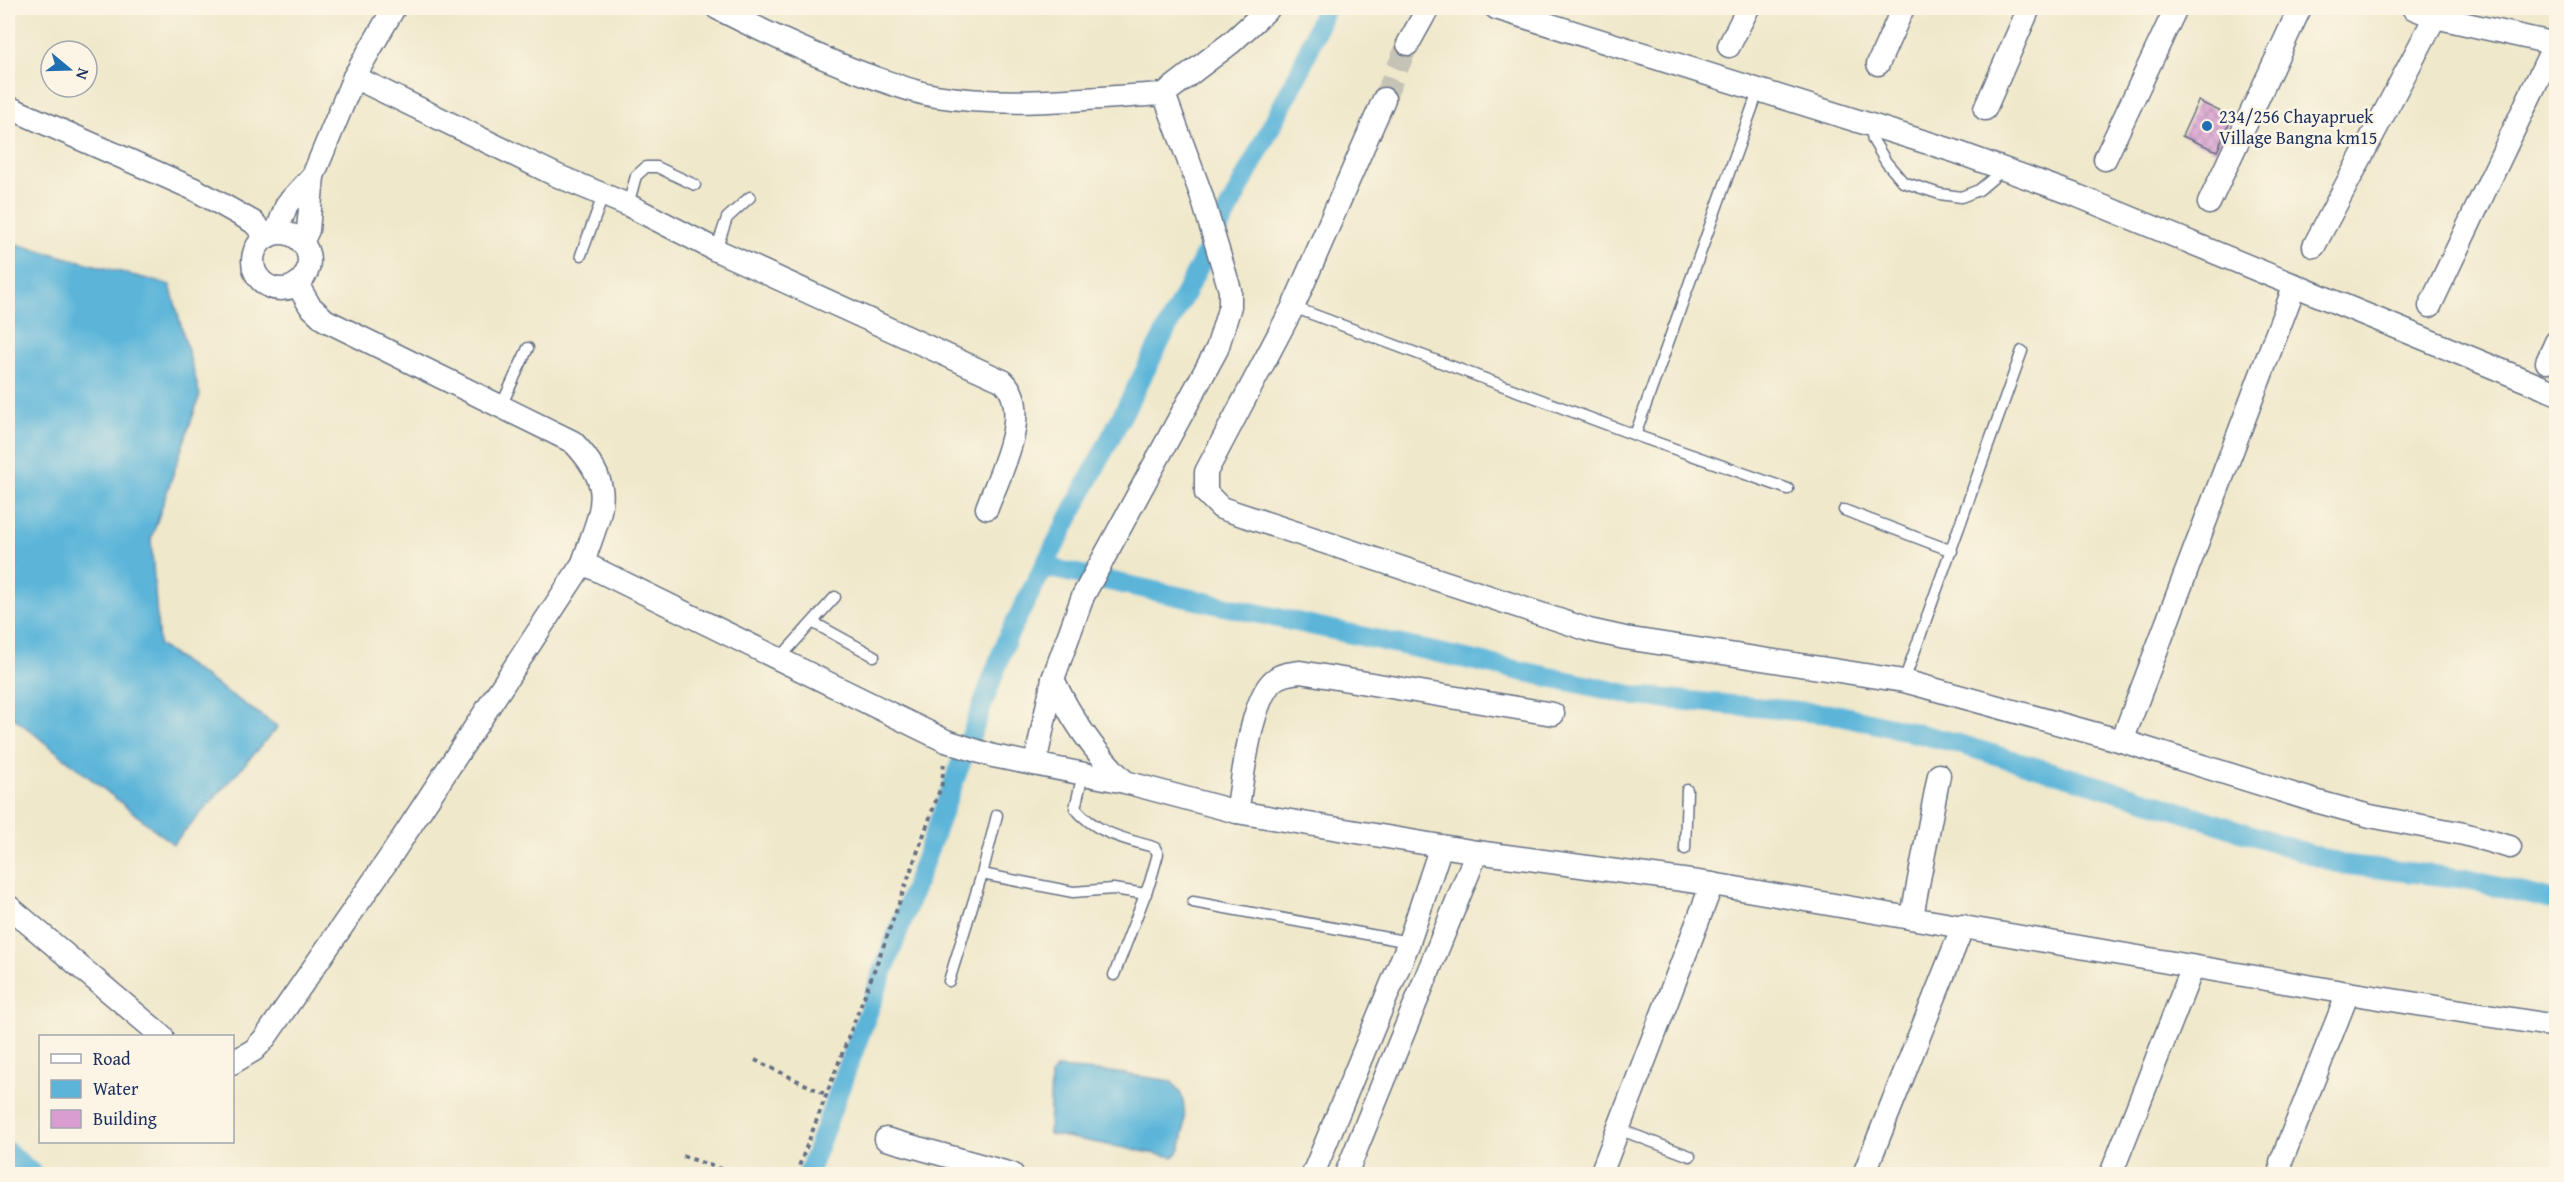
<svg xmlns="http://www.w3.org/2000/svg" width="2564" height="1182" font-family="'Gentium Book Plus',serif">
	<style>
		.water { fill: #5cb5d9; stroke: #3c729c; stroke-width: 1.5 }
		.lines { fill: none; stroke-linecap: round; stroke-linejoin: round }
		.canal { stroke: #5cb5d9; stroke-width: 20 }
		.building { fill: url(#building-cross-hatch) }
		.minor-tunnel { stroke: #c5c3b5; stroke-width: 22; stroke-dasharray: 22 11; stroke-linecap: butt }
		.service-casing { stroke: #657084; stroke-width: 13 }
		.minor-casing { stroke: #657084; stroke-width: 25 }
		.path { stroke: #657084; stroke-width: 4; stroke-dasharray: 4.5 4.5; stroke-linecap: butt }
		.service { stroke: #fff; stroke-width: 10 }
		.minor { stroke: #fff; stroke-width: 22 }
		.poi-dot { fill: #1f6fb2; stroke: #fcf5e5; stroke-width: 2 }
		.labels { text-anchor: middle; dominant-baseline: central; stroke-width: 5; stroke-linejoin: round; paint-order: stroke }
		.poi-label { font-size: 18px; fill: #1b2f5e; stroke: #fcf5e5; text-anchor: start }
	</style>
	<defs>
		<pattern id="building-cross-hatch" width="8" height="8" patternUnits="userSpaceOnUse" patternTransform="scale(1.5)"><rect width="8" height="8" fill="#d99dd1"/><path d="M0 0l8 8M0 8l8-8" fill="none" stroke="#af80ad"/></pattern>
	</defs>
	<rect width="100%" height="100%" fill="#fcf5e5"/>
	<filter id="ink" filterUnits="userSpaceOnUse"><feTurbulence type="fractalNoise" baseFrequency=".0167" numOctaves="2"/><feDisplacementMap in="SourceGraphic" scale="12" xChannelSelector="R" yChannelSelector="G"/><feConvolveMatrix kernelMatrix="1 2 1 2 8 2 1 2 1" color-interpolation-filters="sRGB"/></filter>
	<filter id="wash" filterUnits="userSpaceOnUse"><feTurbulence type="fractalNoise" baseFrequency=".008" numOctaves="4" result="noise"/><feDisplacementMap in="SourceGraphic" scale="24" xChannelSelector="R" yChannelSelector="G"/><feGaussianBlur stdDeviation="1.35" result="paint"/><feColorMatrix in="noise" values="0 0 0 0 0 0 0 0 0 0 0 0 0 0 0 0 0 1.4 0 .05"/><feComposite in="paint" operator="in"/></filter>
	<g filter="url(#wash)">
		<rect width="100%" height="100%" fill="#efe8cb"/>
		<!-- water -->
		<g class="water">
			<path d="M8 242 170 285 200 395 151 539 159 645 278 727 173 844 8 713Z"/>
			<path d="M1057 1068 1111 1072 1171 1081C1175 1086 1180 1091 1182 1097 1186 1110 1186 1151 1173 1157L1049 1134 1051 1074Z"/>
		</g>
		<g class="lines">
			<!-- canal -->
			<g class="canal">
				<path d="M1045 567 1636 696 1840 715 1949 741 2158 804 2340 864 2466 879 2556 901"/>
				<path d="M8 1152 33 1174"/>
				<path d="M808 1174 1008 636 1300 71 1325 8"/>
			</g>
		</g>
		<g id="blocks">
			<!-- building -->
			<path class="building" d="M2198 101 2232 117 2217 151 2182 136Z"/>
		</g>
	</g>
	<g filter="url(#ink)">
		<use href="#blocks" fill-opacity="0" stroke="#657084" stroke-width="1.5"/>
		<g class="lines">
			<!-- minor-tunnel -->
			<path class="minor-tunnel" d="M1384 99 1408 44"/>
			<!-- service casing -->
			<g class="service-casing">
				<g id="service">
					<path d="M1870 125 1873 140 1886 162 1903 182 1940 194 1961 197 1979 190 2004 169"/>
					<path d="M628 205 636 176 646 167H657L695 185"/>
					<path d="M716 250 727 218 750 197"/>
					<path d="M581 255 603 196"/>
					<path d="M1293 307 1635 435 1788 489"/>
					<path d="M501 406 528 348"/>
					<path d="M1635 435 1759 89"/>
					<path d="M1844 510 1952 551"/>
					<path d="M814 623 874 656"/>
					<path d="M779 659 835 597"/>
					<path d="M1904 681 2022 351"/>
					<path d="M1083 774 1075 808C1095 832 1121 838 1150 846L1155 848 1158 854 1150 882 1114 975"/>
					<path d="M1685 849 1687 790"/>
					<path d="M982 874 997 815"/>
					<path d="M1193 902 1409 942"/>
					<path d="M949 981 982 874 1073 892 1113 889 1146 894"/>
					<path d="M1618 1129 1690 1156"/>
				</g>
			</g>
			<!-- minor casing -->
			<g class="minor-casing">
				<g id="minor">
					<path d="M717 8C766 33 815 56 867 75 890 83 912 92 936 96 1011 108 1089 98 1164 94L1201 194 1230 290V306L1217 349 1083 596 1053 679 1035 764"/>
					<path d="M1496 8 1954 151 2073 194 2556 393"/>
					<path d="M2413 8 2435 17 2556 44"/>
					<path d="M1408 44 1428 8"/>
					<path d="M1729 46 1748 8"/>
					<path d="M1878 64 1903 8"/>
					<path d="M354 77 558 176 628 205 716 250 1003 381C1034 410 999 475 987 508"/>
					<path d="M1164 94 1232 42 1269 8"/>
					<path d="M1384 99 1293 307 1206 472V493L1221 508 1589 630 1625 638 1904 681 2122 741 2315 801 2370 816 2464 834 2510 847"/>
					<path d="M8 107 194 189 253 222 267 237"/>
					<path d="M1985 109 2029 8"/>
					<path d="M2105 159 2176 8"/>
					<path d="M2209 203 2300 8"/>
					<circle cx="281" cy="261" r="28"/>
					<path d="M276 233 287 204 313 176"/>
					<path d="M302 242 308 230 313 176 354 77 394 8"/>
					<path d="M2314 246 2435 17"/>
					<path d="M2430 306 2555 43"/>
					<path d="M2547 362 2556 342"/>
					<path d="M583 563 946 741 993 756 1125 782 1237 812 1477 852 1712 884 2348 993 2556 1026"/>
					<path d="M1053 679C1071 719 1093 751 1125 782"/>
					<path d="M2122 741 2295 285"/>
					<path d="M1237 812C1243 780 1250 700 1274 680 1281 674 1291 673 1300 672L1553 714"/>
					<path d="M8 906 162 1036"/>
					<path d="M1912 916 1939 775"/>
					<path d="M232 1063 254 1050 265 1038 390 857 583 563C601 508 618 489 573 442L325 320 310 306 297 284"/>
					<path d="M886 1139 1012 1174"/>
					<path d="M1313 1174 1409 942 1441 846"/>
					<path d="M1346 1174 1477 852"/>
					<path d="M1601 1174 1712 884"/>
					<path d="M1864 1174 1963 926"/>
					<path d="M2111 1174 2193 967"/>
					<path d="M2282 1174 2281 1162 2348 993"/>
				</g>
			</g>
			<!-- path -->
			<g class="path">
				<path d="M755 1060 827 1095"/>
				<path d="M683 1156 735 1174"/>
				<path d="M796 1174 885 942 942 784 944 761"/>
			</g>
			<!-- service -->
			<use href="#service" class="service"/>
			<!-- minor -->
			<use href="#minor" class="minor"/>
		</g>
	</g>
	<!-- markers -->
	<circle class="poi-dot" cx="2207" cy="126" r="6"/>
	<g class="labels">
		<!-- poi labels -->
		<g class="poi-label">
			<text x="2219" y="116">234/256 Chayapruek<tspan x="2219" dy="21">Village Bangna km15</tspan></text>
		</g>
	</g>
	<!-- margin -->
	<rect width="2564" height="1182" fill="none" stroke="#fcf5e5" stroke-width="30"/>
	<!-- legend -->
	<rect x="39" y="1035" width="195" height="108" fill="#fcf5e5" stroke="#a2a6af" stroke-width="1.5"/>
	<rect x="51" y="1054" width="30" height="9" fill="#ffffff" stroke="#a2a6af" stroke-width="1.5"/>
	<text x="93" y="1065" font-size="18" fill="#1b2f5e">Road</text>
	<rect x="51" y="1080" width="30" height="18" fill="#5cb5d9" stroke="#a2a6af" stroke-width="1.5"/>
	<text x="93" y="1095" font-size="18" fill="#1b2f5e">Water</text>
	<rect x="51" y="1110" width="30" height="18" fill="#d99dd1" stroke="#a2a6af" stroke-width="1.5"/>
	<text x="93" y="1125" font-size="18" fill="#1b2f5e">Building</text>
	<!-- north arrow -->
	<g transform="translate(69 69) rotate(109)"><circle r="28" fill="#fcf5e5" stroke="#a2a6af" stroke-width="1.5"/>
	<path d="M0-4.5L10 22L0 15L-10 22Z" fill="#1f6fb2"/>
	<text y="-9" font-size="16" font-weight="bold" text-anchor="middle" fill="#1b2f5e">N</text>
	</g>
</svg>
